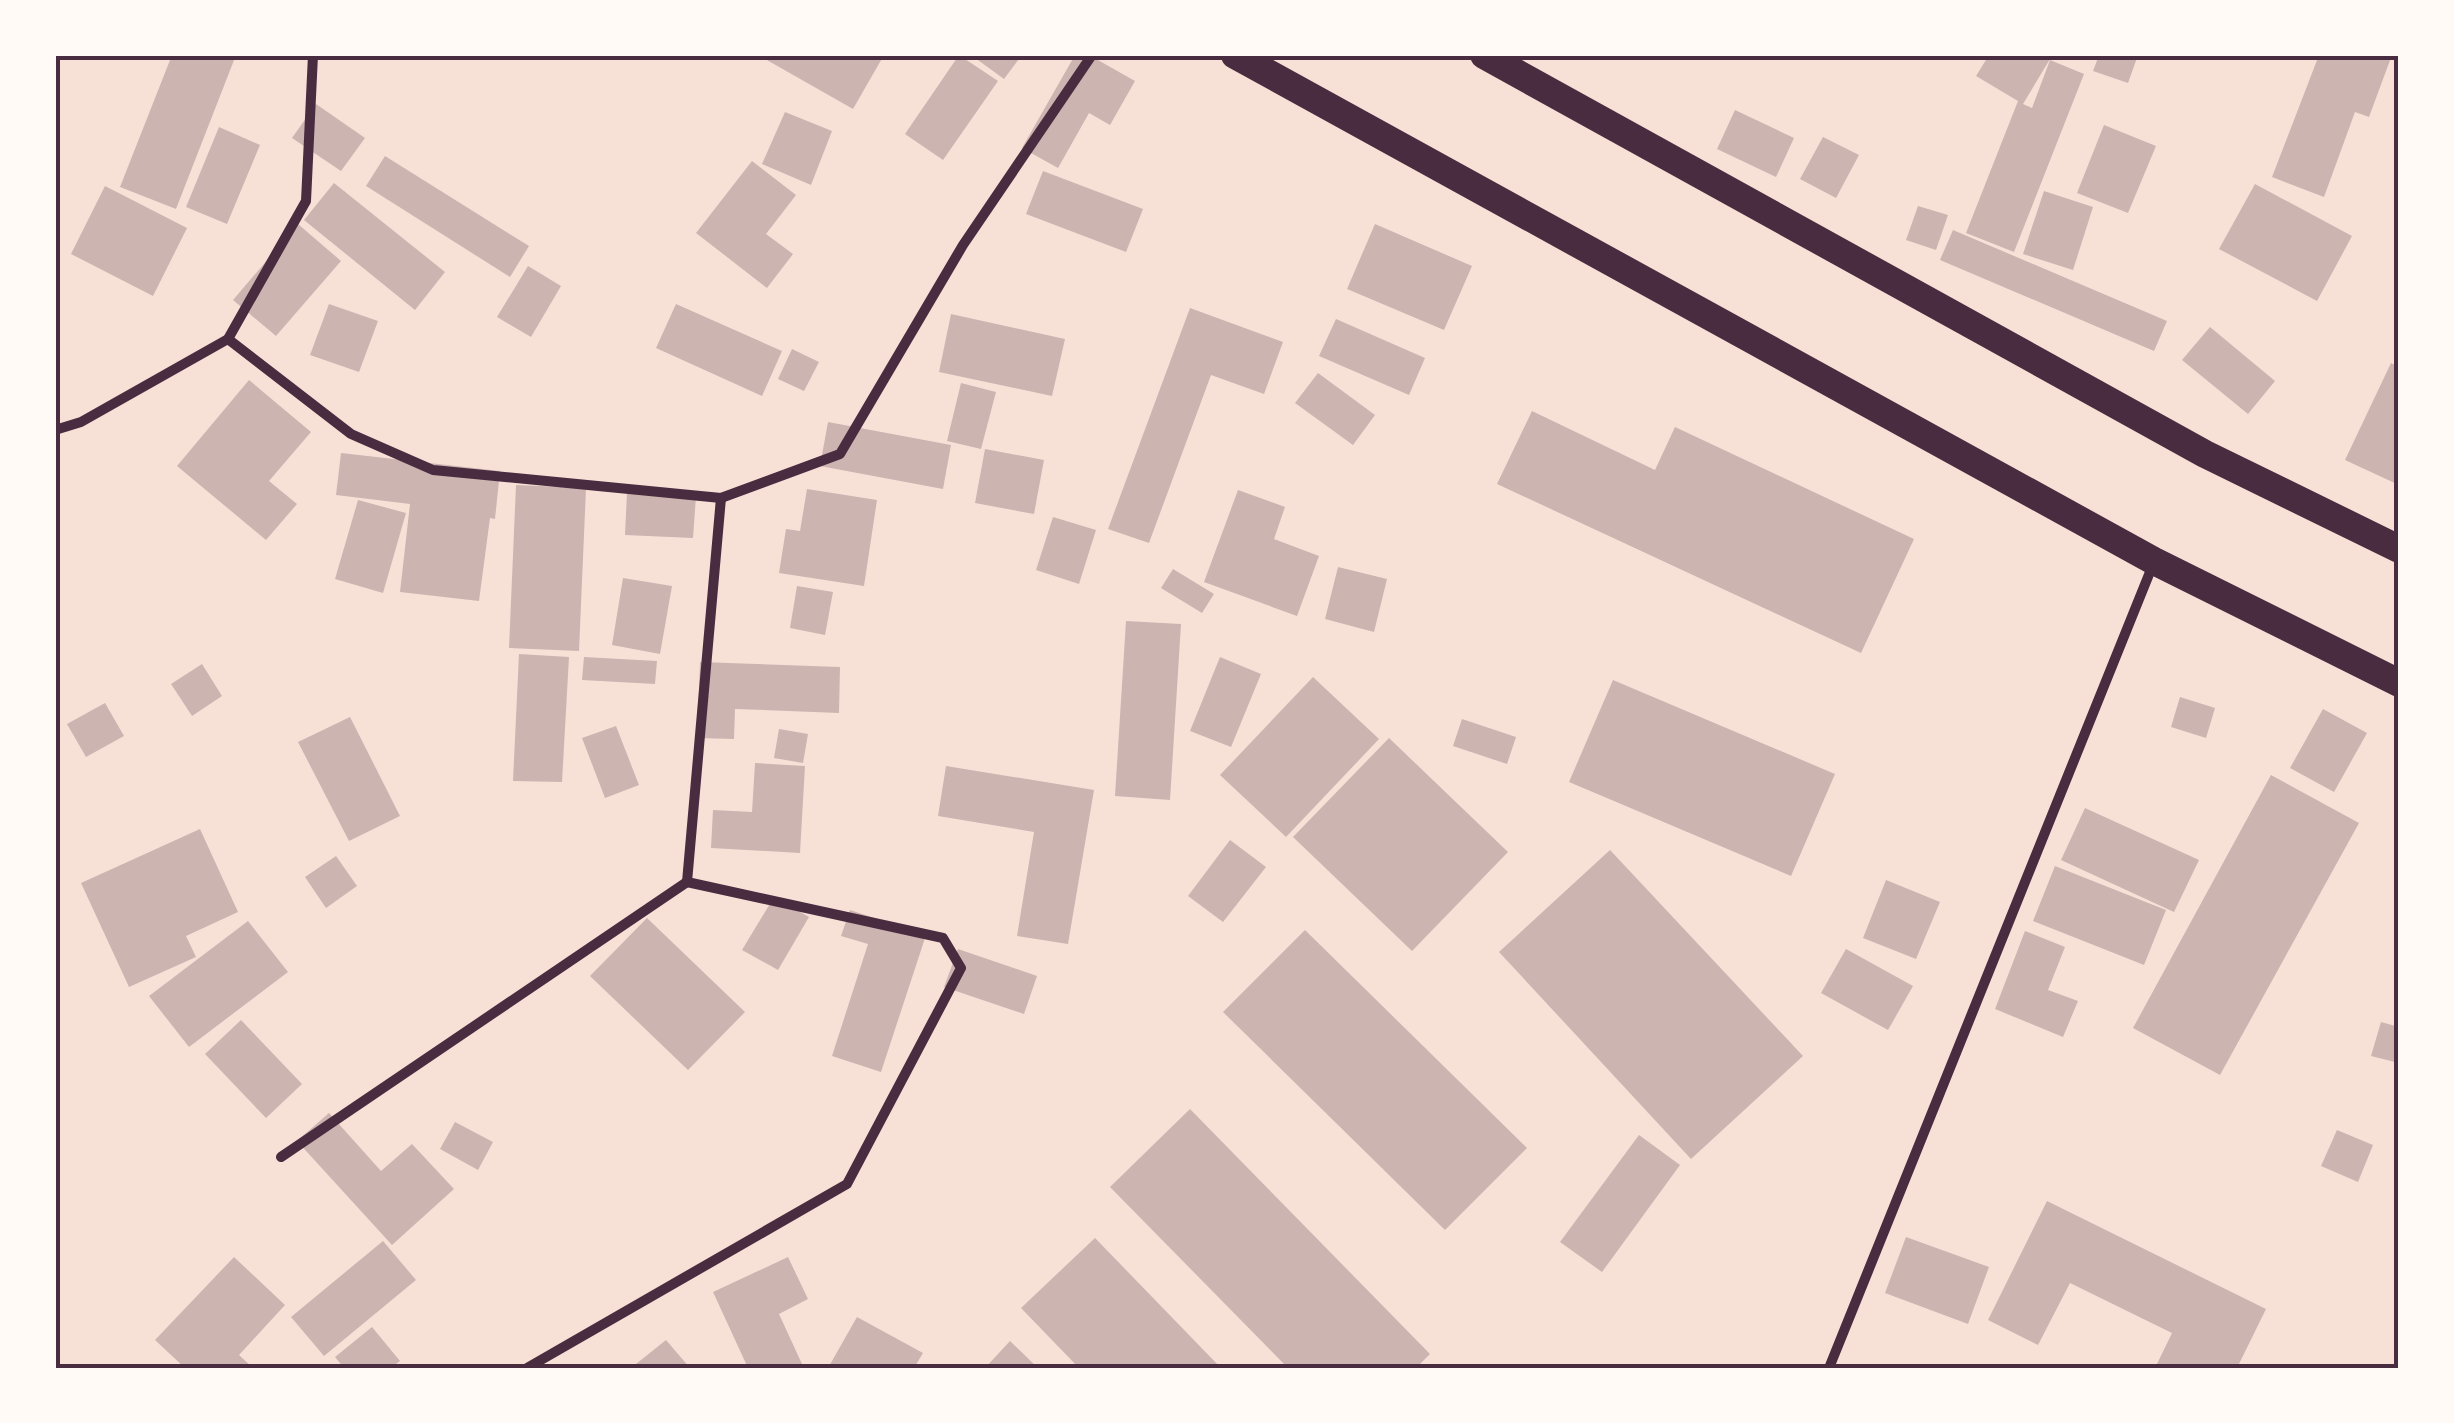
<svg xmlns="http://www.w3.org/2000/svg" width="2454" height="1423" font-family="'Titillium Web',sans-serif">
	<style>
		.building { fill: #ccb4b1 }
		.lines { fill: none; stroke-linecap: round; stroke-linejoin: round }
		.minor { stroke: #4a2c40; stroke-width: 10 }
		.trunk { stroke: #4a2c40; stroke-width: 28 }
		.neatline { fill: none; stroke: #4a2c40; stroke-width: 4 }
	</style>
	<rect width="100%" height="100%" fill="#f7e1d7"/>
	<!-- building -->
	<g class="building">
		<path d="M172 55H236L176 209 120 187Z"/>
		<path d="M758 55H884L853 109Z"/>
		<path d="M959 55 998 81 943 160 905 134Z"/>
		<path d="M971 55H1022L1004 79Z"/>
		<path d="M1075 55H1089L1135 81 1110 125 1089 113 1058 168 1022 148Z"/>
		<path d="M1989 55H2044L2050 59 2023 104 2032 108 2050 60 2084 74 2014 252 1966 233 2018 101 1976 76Z"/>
		<path d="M2099 55H2138L2128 83 2093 71Z"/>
		<path d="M2319 55H2392L2369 117 2355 112 2324 197 2272 177Z"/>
		<path d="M316 104 365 138 341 171 292 138Z"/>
		<path d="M1735 110 1794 138 1776 177 1717 149Z"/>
		<path d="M785 112 832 131 811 185 762 164Z"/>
		<path d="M2104 125 2156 146 2128 213 2077 193Z"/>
		<path d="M219 127 260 145 227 224 186 207Z"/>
		<path d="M1823 137 1859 155 1836 198 1800 179Z"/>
		<path d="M385 156 529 246 510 277 366 186Z"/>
		<path d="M752 161 796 195 766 234 793 254 767 288 696 233Z"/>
		<path d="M1043 171 1143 209 1126 252 1026 214Z"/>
		<path d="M334 183 445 272 415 310 304 220Z"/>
		<path d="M2255 184 2352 236 2317 301 2219 249Z"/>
		<path d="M105 186 187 228 153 296 71 254Z"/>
		<path d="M2044 191 2093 207 2073 270 2023 254Z"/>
		<path d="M1918 206 1948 215 1936 250 1906 240Z"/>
		<path d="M298 224 341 261 276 336 233 300Z"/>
		<path d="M1375 224 1472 266 1444 330 1347 289Z"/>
		<path d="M1953 230 2167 321 2154 351 1940 260Z"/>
		<path d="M528 266 561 286 531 337 497 317Z"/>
		<path d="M329 304 378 321 359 372 310 355Z"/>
		<path d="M676 304 782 351 762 396 656 348Z"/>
		<path d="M1190 308 1283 342 1264 394 1211 375 1149 543 1108 529Z"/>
		<path d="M951 314 1065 339 1052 396 939 372Z"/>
		<path d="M1336 319 1425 358 1409 395 1319 356Z"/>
		<path d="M2210 327 2275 381 2248 414 2182 360Z"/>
		<path d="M792 349 819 362 804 391 778 379Z"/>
		<path d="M2391 363 2399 367V485L2345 460Z"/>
		<path d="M1318 373 1375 415 1353 445 1295 403Z"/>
		<path d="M249 380 311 432 269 481 297 504 266 540 177 466Z"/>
		<path d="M961 383 996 392 981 449 947 441Z"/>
		<path d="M1532 411 1655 470 1675 427 1914 539 1861 653 1497 484Z"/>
		<path d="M828 422 951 445 943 489 820 466Z"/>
		<path d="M985 449 1044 460 1034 514 975 503Z"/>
		<path d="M341 453 500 471 495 519 490 518 479 601 400 592 410 504 336 495Z"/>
		<path d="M516 485 586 488 579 651 509 648Z"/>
		<path d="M807 489 877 500 864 586 779 573 786 529 800 531Z"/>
		<path d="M1238 490 1285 507 1274 539 1319 556 1297 616 1204 582Z"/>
		<path d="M627 492 696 496 693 538 625 535Z"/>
		<path d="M358 500 406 513 383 593 335 579Z"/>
		<path d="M1053 517 1096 530 1079 584 1036 570Z"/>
		<path d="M1338 567 1387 579 1374 632 1325 619Z"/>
		<path d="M1173 569 1214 594 1202 613 1161 588Z"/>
		<path d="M623 578 672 586 660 654 612 645Z"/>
		<path d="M797 586 833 592 825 635 790 628Z"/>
		<path d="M1126 621 1181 624 1170 800 1115 796Z"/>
		<path d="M519 654 569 657 562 782 513 781Z"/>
		<path d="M584 657 657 661 655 684 582 680Z"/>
		<path d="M1220 657 1261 674 1231 747 1190 731Z"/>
		<path d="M700 662 840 667 839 713 735 709 734 739 697 738Z"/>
		<path d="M202 664 222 696 192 716 171 684Z"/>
		<path d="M1313 677 1379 739 1286 837 1220 775Z"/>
		<path d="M1613 680 1835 774 1791 876 1569 782Z"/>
		<path d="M2180 697 2215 708 2206 738 2171 727Z"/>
		<path d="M105 703 124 736 86 757 67 724Z"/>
		<path d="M2323 709 2367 733 2334 792 2290 768Z"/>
		<path d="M350 717 400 816 349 841 298 742Z"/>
		<path d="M1462 719 1516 737 1507 764 1453 746Z"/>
		<path d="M616 726 639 785 605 798 582 738Z"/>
		<path d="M779 729 808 734 803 763 774 758Z"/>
		<path d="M1389 738 1508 852 1412 951 1293 837Z"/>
		<path d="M755 763 805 766 800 853 711 848 713 810 752 812Z"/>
		<path d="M946 766 1094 790 1068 944 1017 936 1034 832 938 816Z"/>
		<path d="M2271 775 2359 823 2220 1075 2133 1028Z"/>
		<path d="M2085 808 2199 860 2174 912 2061 860Z"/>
		<path d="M200 829 238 912 186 936 196 957 129 987 81 883Z"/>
		<path d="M1230 840 1266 867 1223 922 1188 896Z"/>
		<path d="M1610 850 1803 1056 1691 1159 1499 952Z"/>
		<path d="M336 856 357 886 326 908 305 877Z"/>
		<path d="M2055 866 2166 910 2144 965 2033 921Z"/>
		<path d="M1886 880 1940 902 1916 959 1863 938Z"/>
		<path d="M774 897 809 917 778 970 742 950Z"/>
		<path d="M850 910 926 935 881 1072 832 1056 868 944 841 936Z"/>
		<path d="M647 918 745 1012 688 1070 590 976Z"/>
		<path d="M248 921 288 972 189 1047 149 996Z"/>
		<path d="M1305 930 1527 1148 1445 1230 1223 1012Z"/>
		<path d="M2025 931 2065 947 2048 990 2078 1001 2063 1037 1995 1009Z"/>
		<path d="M958 949 1037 976 1024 1014 944 987Z"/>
		<path d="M1846 949 1913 986 1888 1030 1821 993Z"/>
		<path d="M241 1020 302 1084 266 1118 205 1054Z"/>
		<path d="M2381 1022 2399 1027V1063L2371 1056Z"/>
		<path d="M1190 1109 1430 1354 1416 1368H1288L1110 1187Z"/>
		<path d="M329 1113 381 1171 412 1144 454 1189 392 1245 297 1141Z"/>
		<path d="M455 1122 493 1142 478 1170 440 1149Z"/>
		<path d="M2337 1130 2373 1145 2358 1182 2321 1166Z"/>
		<path d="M1639 1135 1680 1165 1602 1272 1560 1242Z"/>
		<path d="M2047 1201 2266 1309 2237 1368H2155L2172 1333 2070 1283 2038 1345 1988 1320Z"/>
		<path d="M1906 1237 1989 1267 1968 1324 1885 1293Z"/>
		<path d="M1095 1238 1221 1368H1079L1021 1308Z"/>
		<path d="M383 1241 416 1280 324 1356 291 1317Z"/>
		<path d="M234 1257 285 1305 239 1355 253 1368H185L155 1340Z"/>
		<path d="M788 1257 808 1299 779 1314 802 1364 793 1368H748L713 1292Z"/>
		<path d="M857 1317 923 1353 914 1368H828Z"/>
		<path d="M372 1327 400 1361 391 1368H344L335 1357Z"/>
		<path d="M666 1340 690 1368H631Z"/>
		<path d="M1010 1341 1038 1368H985Z"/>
	</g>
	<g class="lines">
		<!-- minor -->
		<g class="minor">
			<path d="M228 339 351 434 433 470 721 498 840 454 963 245 1092 55"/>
			<path d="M55 430 81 422 228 339 306 201 313 55"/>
			<path d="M281 1157 687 882"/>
			<path d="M527 1368 847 1184 961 968 943 938 687 882 721 498"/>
			<path d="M1829 1368 2154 562"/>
		</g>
		<!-- trunk -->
		<g class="trunk">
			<path d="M1235 55 2154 561 2399 683"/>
			<path d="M1484 55 2205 454 2399 549"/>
		</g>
	</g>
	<!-- border -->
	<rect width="2454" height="1423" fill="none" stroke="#fffaf5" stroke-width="115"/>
	<rect x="58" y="58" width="2338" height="1308" class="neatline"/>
</svg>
